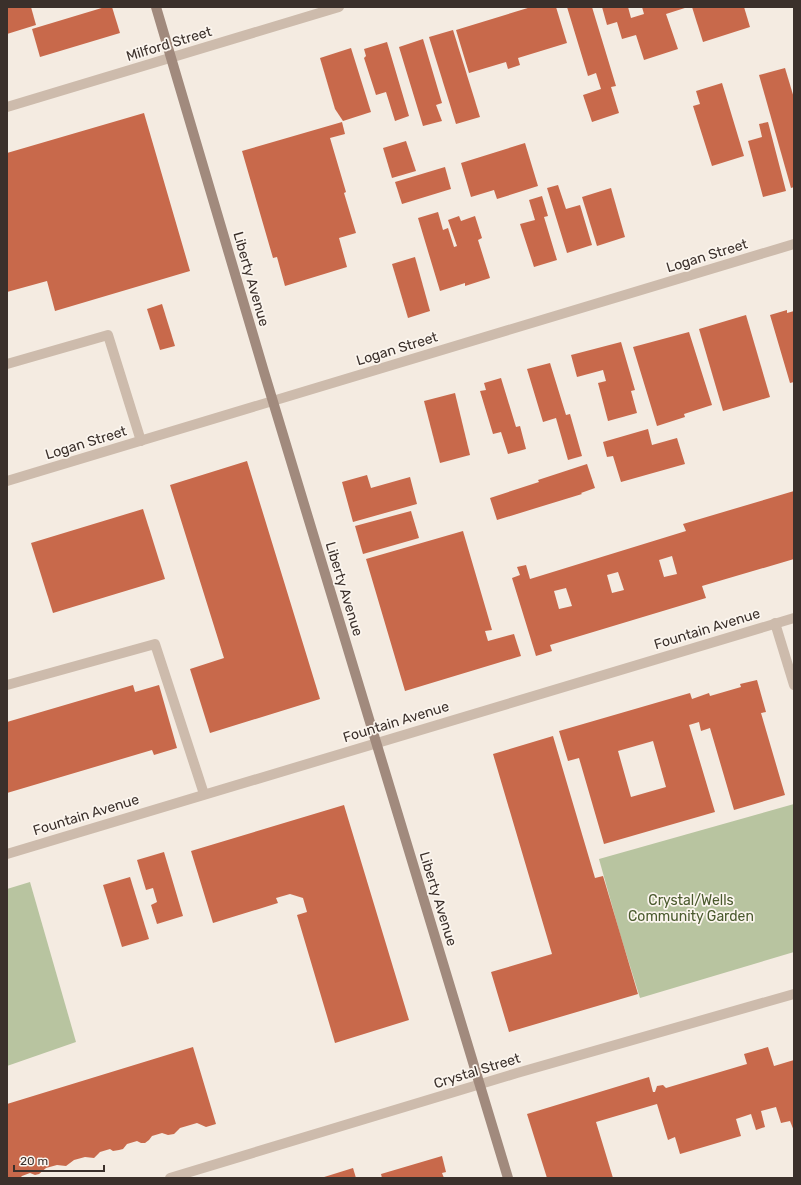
<svg xmlns="http://www.w3.org/2000/svg" width="801" height="1185" font-family="Rubik,sans-serif">
	<style>
		.green { fill: #b8c4a0 }
		.building { fill: #c8694b; fill-rule: evenodd }
		.lines { fill: none; stroke-linecap: round; stroke-linejoin: round }
		.lane { stroke: #cdbbac; stroke-width: 10 }
		.street { stroke: #cdbbac; stroke-width: 10 }
		.secondary { stroke: #a18a7d; stroke-width: 10 }
		.labels { text-anchor: middle; dominant-baseline: central; stroke-width: 3.5; stroke-linejoin: round; paint-order: stroke }
		.street-label { font-size: 14px; fill: #3b302b; stroke: #fbf5ee }
		.park-label { font-size: 14px; fill: #4a5a2e; stroke: #fbf5ee }
	</style>
	<rect width="100%" height="100%" fill="#f4ebe1"/>
	<!-- green -->
	<g class="green">
		<path d="M794 804V952L640 998 620 934 599 859Z"/>
		<path d="M30 882 76 1042 7 1066V889Z"/>
	</g>
	<!-- building -->
	<g class="building">
		<path d="M7 7H31L36 25 7 34Z"/>
		<path d="M105 7H112L120 33 40 57 32 29Z"/>
		<path d="M531 7H556L567 43 518 58 520 65 508 69 506 62 469 73 456 30Z"/>
		<path d="M567 7H592L616 86 611 87 619 113 592 122 583 95 601 89 596 73 588 76Z"/>
		<path d="M602 7H628L631 18 644 14 642 7H688L666 14 678 49 644 60 636 35 622 39 617 22 607 25Z"/>
		<path d="M692 7H744L750 27 703 42Z"/>
		<path d="M453 30 480 117 456 124 429 37Z"/>
		<path d="M423 39 442 103 436 105 442 121 423 126 399 47Z"/>
		<path d="M387 42 409 116 395 121 386 92 376 95 364 58 366 56 364 49Z"/>
		<path d="M351 48 371 112 343 121 335 109 320 58Z"/>
		<path d="M785 68 794 98V187L791 188 759 75Z"/>
		<path d="M722 83 744 156 712 166 693 106 700 104 696 91Z"/>
		<path d="M144 113 190 271 55 311 47 281 7 292V153Z"/>
		<path d="M342 122 345 134 330 138 346 192 344 193 356 233 339 238 347 267 285 286 277 257 273 258 242 151Z"/>
		<path d="M768 122 786 191 763 197 748 141 762 137 759 124Z"/>
		<path d="M406 141 416 171 392 178 383 148Z"/>
		<path d="M525 143 538 186 497 199 494 190 471 197 461 163Z"/>
		<path d="M445 167 451 189 402 204 395 182Z"/>
		<path d="M558 185 566 209 580 205 592 245 567 253 547 188Z"/>
		<path d="M611 188 625 237 597 246 582 197Z"/>
		<path d="M542 196 548 216 544 217 557 260 534 267 520 224 535 220 529 200Z"/>
		<path d="M438 212 443 230 448 228 454 247 457 246 448 220 459 216 461 221 475 216 482 238 478 240 490 278 465 286V283L440 291 418 218Z"/>
		<path d="M415 257 430 311 408 318 392 264Z"/>
		<path d="M162 304 175 346 160 350 147 309Z"/>
		<path d="M787 310V313L794 311V382L790 383 770 315Z"/>
		<path d="M746 315 770 397 723 411 699 329Z"/>
		<path d="M689 332 712 405 684 414 685 417 657 426 633 347Z"/>
		<path d="M621 342 635 390 631 391 637 413 608 421 598 383 606 381 603 370 577 377 571 355Z"/>
		<path d="M550 363 566 415 570 414 582 456 568 460 556 418 543 422 527 369Z"/>
		<path d="M501 378 516 427 520 426 526 449 508 454 501 432 493 434 480 391 486 390 484 383Z"/>
		<path d="M455 393 470 455 440 463 424 401Z"/>
		<path d="M648 429 652 445 677 438 685 464 621 482 613 456 607 457 603 442Z"/>
		<path d="M247 461 320 699 210 733 190 669 224 658 170 485Z"/>
		<path d="M587 464 595 488 581 493 582 494 497 520 490 498 539 482 538 480Z"/>
		<path d="M367 475 371 488 410 477 417 504 353 522 342 482Z"/>
		<path d="M794 491V559L702 586 706 598 550 645 552 651 536 656 512 578 520 575 517 567 526 565 530 579 686 531 683 524ZM672 556 677 574 664 577 659 560ZM618 572 624 590 612 593 607 575ZM566 588 572 606 559 609 554 591Z"/>
		<path d="M143 509 165 579 53 613 31 543Z"/>
		<path d="M411 511 419 538 363 554 355 526Z"/>
		<path d="M463 531 492 630 485 631 488 641 514 634 521 656 405 691 366 559Z"/>
		<path d="M757 680 766 712 761 713 785 795 734 810 710 728 701 731 699 722 689 725 715 812 604 844 579 758 568 761 559 731 690 693 692 699 709 693 710 696 741 687 740 684ZM653 741 666 787 631 797 618 751Z"/>
		<path d="M133 685 135 692 159 685 177 748 154 755 152 750 7 793V722Z"/>
		<path d="M553 736 595 878 603 876 638 994 509 1032 491 972 552 954 493 754Z"/>
		<path d="M344 805 409 1020 335 1043 297 915 307 912 303 898 290 894 276 898 278 903 213 923 191 851Z"/>
		<path d="M164 852 183 916 157 924 151 905 157 902 153 888 146 890 137 860Z"/>
		<path d="M130 877 149 939 122 947 103 885Z"/>
		<path d="M193 1047 216 1124 206 1127 197 1123 180 1128 174 1134 168 1135 162 1133 152 1136 149 1140 145 1143H141L137 1141 127 1144 123 1149 119 1150 113 1151 110 1149 100 1152 94 1158 85 1157 74 1160 66 1166 57 1165 46 1168 39 1174 35 1175 30 1173 22 1176 20 1178H7V1104Z"/>
		<path d="M768 1047 774 1066 794 1060V1131L790 1121 781 1123 776 1107 761 1111 765 1127 756 1130 751 1114 736 1119 741 1136 680 1154 675 1137 668 1140 657 1104 596 1122 613 1178H547L527 1114 649 1077 653 1092H655L657 1086 663 1085 666 1088 747 1064 744 1054Z"/>
		<path d="M442 1156 446 1172 442 1173 444 1178H382L381 1174Z"/>
		<path d="M353 1168 356 1178H321Z"/>
	</g>
	<g class="lines">
		<!-- lane -->
		<g class="lane">
			<path d="M7 364 108 335 141 441"/>
			<path d="M7 685 155 644 204 794"/>
		</g>
		<!-- street -->
		<g class="street">
			<path d="M7 107 339 7"/>
			<path d="M7 481 794 244"/>
			<path d="M775 623 794 685"/>
			<path d="M7 854 794 618"/>
			<path d="M170 1178 517 1073 794 994"/>
		</g>
		<!-- secondary -->
		<path class="secondary" d="M156 7 264 372 508 1178"/>
	</g>
	<g class="labels">
		<!-- street labels -->
		<g class="street-label">
			<text transform="translate(169 44) rotate(-17)">Milford Street</text>
			<text transform="translate(707 256) rotate(-17)">Logan Street</text>
			<text transform="translate(251 279) rotate(74)">Liberty Avenue</text>
			<text transform="translate(397 349) rotate(-17)">Logan Street</text>
			<text transform="translate(86 443) rotate(-17)">Logan Street</text>
			<text transform="translate(344 589) rotate(73)">Liberty Avenue</text>
			<text transform="translate(707 629) rotate(-17)">Fountain Avenue</text>
			<text transform="translate(396 722) rotate(-17)">Fountain Avenue</text>
			<text transform="translate(86 815) rotate(-17)">Fountain Avenue</text>
			<text transform="translate(438 899) rotate(73)">Liberty Avenue</text>
			<text transform="translate(477 1071) rotate(-17)">Crystal Street</text>
		</g>
		<!-- park labels -->
		<g class="park-label">
			<text x="691" y="900">Crystal/Wells<tspan x="691" dy="16">Community Garden</tspan></text>
		</g>
	</g>
	<!-- border -->
	<rect width="801" height="1185" fill="none" stroke="#3b302b" stroke-width="16"/>
	<!-- scale -->
	<path d="M14 1165v6h90v-6" fill="none" stroke="#3b302b" stroke-width="2"/>
	<text x="20" y="1165" font-size="12" fill="#3b302b" stroke="#fbf5ee" stroke-width="3" paint-order="stroke">20 m</text>
</svg>
